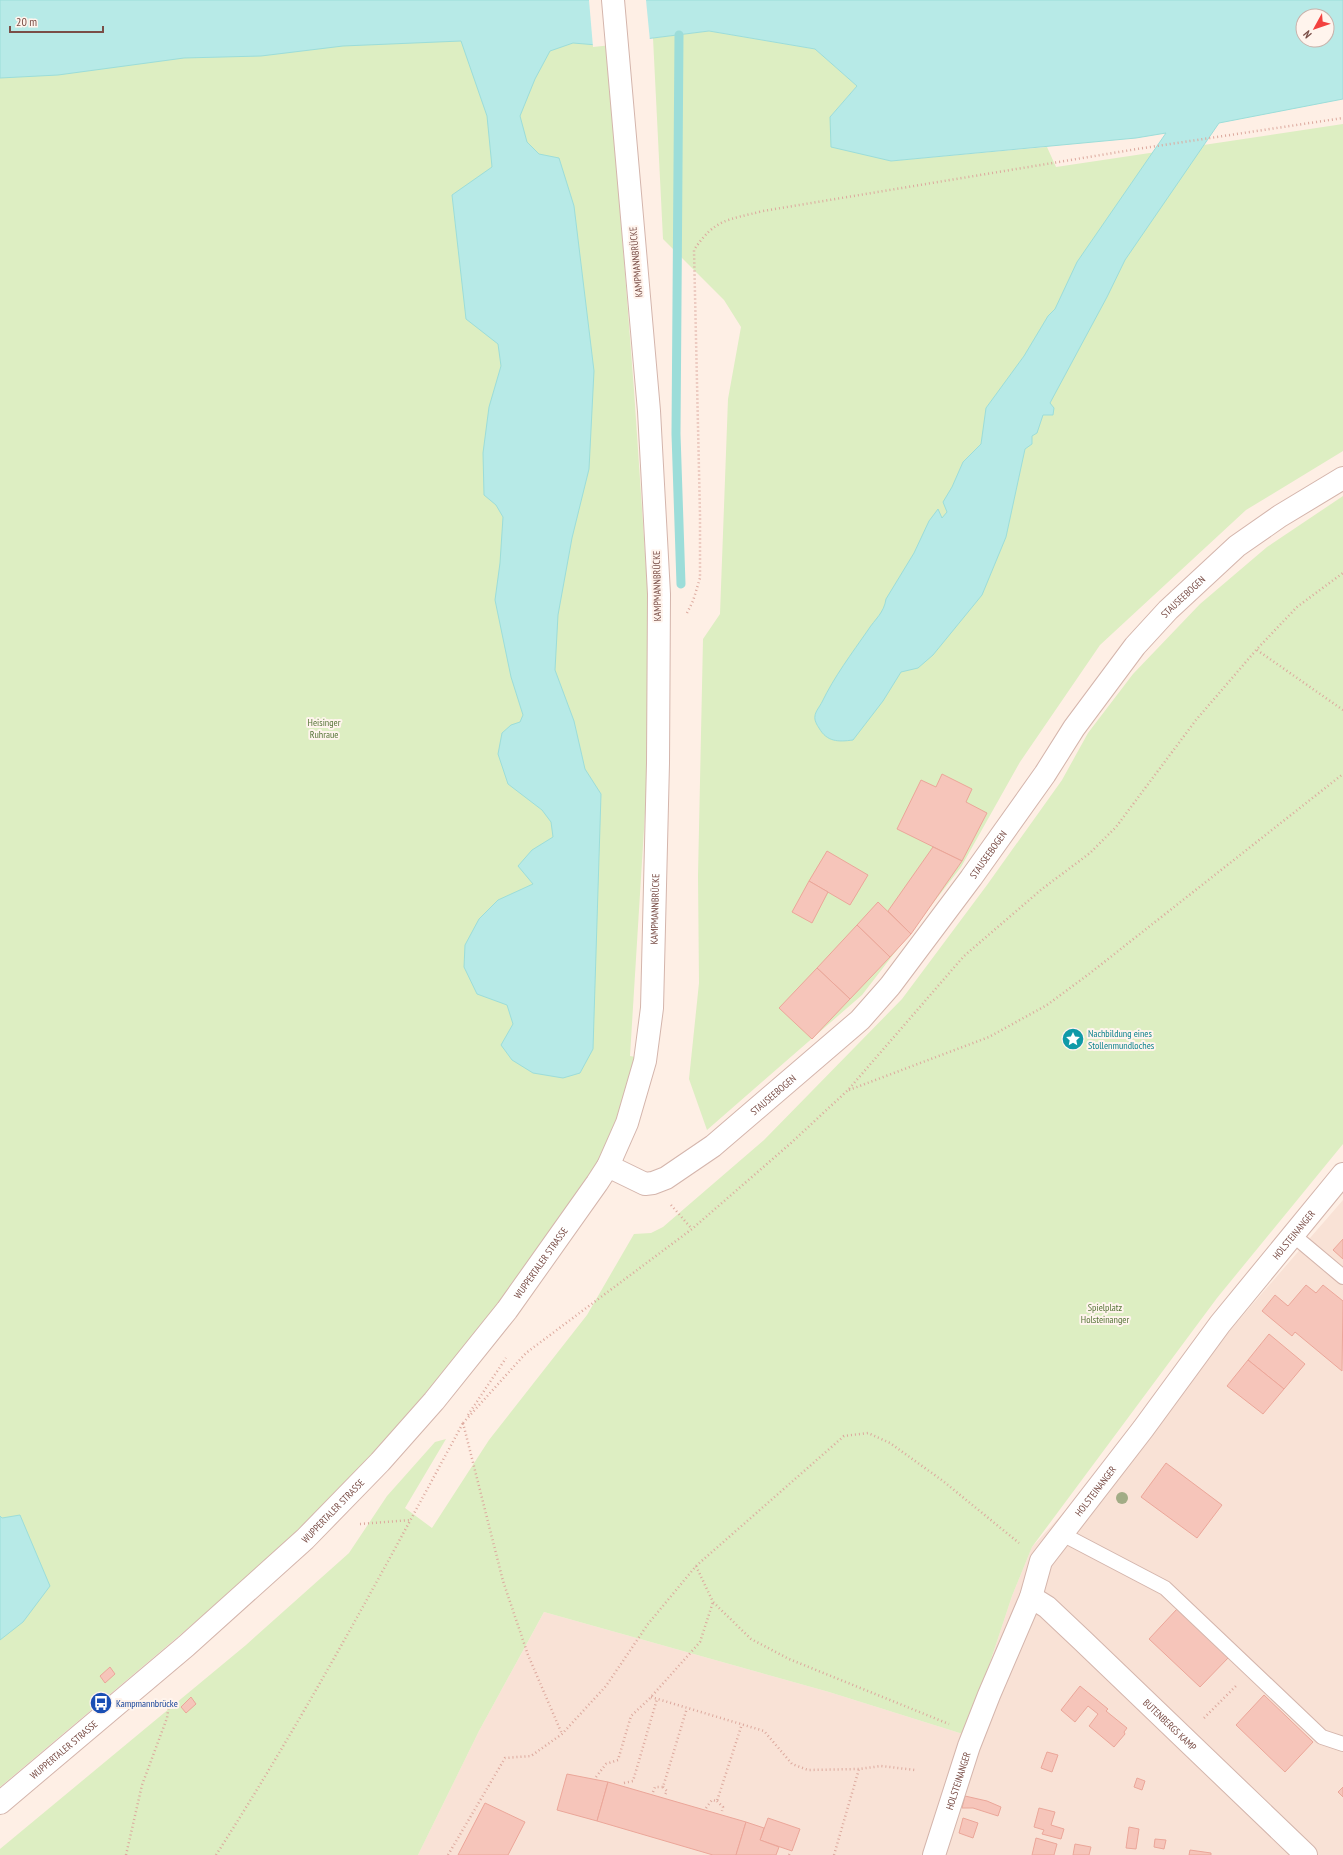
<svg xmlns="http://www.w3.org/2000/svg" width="1343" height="1855" font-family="'PT Sans Narrow',sans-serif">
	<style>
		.residential { fill: #f9e2d6 }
		.green { fill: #ddeec2 }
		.water { fill: #b7eae7; stroke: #9cddd9; fill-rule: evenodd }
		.pier { fill: #feefe5 }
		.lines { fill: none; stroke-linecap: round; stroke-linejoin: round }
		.stream { stroke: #9cddd9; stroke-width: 9 }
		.building { fill: #f6c5ba; stroke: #eba699 }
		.service-casing { stroke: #d4b5ac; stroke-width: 16 }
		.minor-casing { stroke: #d4b5ac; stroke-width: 24 }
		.tertiary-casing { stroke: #d4b5ac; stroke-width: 24 }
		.path { stroke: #dca89d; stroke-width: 2.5; stroke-dasharray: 1 3; stroke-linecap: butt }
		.service { stroke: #fff; stroke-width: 14 }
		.minor { stroke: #fff; stroke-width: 22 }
		.tertiary { stroke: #fff; stroke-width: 22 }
		.tree { fill: #a2ac86 }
		.labels { text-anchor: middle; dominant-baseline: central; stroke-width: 4; stroke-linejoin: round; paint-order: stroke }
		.street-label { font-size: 10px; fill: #7a4e47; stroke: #fff4ed }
		.park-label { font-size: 10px; fill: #577539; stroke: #fff4ed }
		.culture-label { font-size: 10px; fill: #0d838f; stroke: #fff4ed; text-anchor: start }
		.transit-label { font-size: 10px; fill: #164399; stroke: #fff4ed; text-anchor: start }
	</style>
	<rect width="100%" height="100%" fill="#feefe5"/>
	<!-- residential -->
	<path class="residential" d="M1343 1200V1855H418L479 1731 544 1612 829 1692 966 1735 1012 1596 1032 1547 1225 1336Z"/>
	<!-- green -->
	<g class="green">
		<path d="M0 0H602L608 52 634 390 648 598V764L630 1056 641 1058 607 1160 432 1398 300 1529 206 1613 0 1787Z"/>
		<path d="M709 31 815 49 857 86 830 117 891 161 1047 147 1056 167 1343 124V451L1246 510 1100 645 1020 762 961 867 862 995 707 1130 689 1079 699 983 698 876 703 639 720 614 728 399 741 327 724 300 663 239 653 38Z"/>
		<path d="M1343 496V1144L1217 1298 1032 1547 1012 1596 966 1735 829 1692 544 1612 479 1731 418 1855H0V1849L246 1645 349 1553 387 1496 435 1442 446 1439 405 1508 432 1528 489 1440 587 1315 634 1234 651 1233 663 1227 764 1140 902 999 987 885 1062 780 1088 733 1133 674 1200 604 1267 547Z"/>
	</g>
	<!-- water -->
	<g class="water">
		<path d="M0 0H1343V99L1219 123 1125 260 1107 297 1050 403 1054 408 1053 415H1043L1037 433 1032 436V444L1025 449 1006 537 982 595 933 655 918 668 901 672 883 701 853 740C838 742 827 742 819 728 817 725 814 720 815 716 815 712 820 706 822 702 834 677 852 653 868 630 875 619 884 613 886 599L914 553 929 521 938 509 942 518 947 512 943 502 952 487 963 462 981 444 986 408 1024 356 1048 316 1055 309 1077 262 1166 133 1136 138 891 161 831 147 830 117 857 86 815 49 709 31 597 45 573 43 550 51 535 79 520 116 527 142 539 154 559 158 574 206 594 371 589 469 572 538 558 615 555 670 574 721 585 769 601 794 593 1049 580 1073 563 1078 533 1073 512 1060 501 1045 513 1024 507 1005 477 994 464 967 465 945 479 919 498 900 533 884 518 866 532 850 553 837 551 822 542 810 508 784 498 754 502 733 511 725 520 722 523 715 511 677 495 600 500 563 503 517 496 505 484 495 483 453 489 407 501 366 498 344 466 319 452 195 492 167 487 116 461 41 343 46 261 56 184 58 58 75 0 78ZM1303 16H1327V40H1303Z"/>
		<path d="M20 1515 50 1586 23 1622 0 1640V1516L2 1518Z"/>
	</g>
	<!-- pier -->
	<path class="pier" d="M589 0H646L650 41 593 47Z"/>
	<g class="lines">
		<!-- stream -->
		<path class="stream" d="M679 35 676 434 681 584"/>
	</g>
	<!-- building -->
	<g class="building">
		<path d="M942 774 972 789 966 802 987 813 962 861 897 829 921 780 936 787Z"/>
		<path d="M933 847 962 861 911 934 888 911Z"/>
		<path d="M827 851 868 875 850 905 809 881Z"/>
		<path d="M809 881 828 892 812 923 792 912Z"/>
		<path d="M878 902 911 934 890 957 857 925Z"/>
		<path d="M857 925 890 957 850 999 817 968Z"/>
		<path d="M817 968 850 999 812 1039 779 1008Z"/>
		<path d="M1343 1239V1259L1333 1250Z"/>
		<path d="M1306 1285 1316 1293 1323 1285 1343 1301 1342 1371 1295 1332 1292 1336 1262 1311 1275 1295 1288 1306Z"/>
		<path d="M1269 1334 1305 1364 1284 1389 1248 1360Z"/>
		<path d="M1248 1360 1284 1389 1263 1414 1227 1386Z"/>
		<path d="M1166 1463 1222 1505 1197 1538 1141 1497Z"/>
		<path d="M1177 1609 1229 1657 1200 1687 1149 1639Z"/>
		<path d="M110 1667 115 1674 105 1683 100 1676Z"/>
		<path d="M1080 1686 1108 1709 1106 1711 1127 1728 1124 1732 1125 1734 1114 1747 1089 1726 1098 1714 1088 1706 1075 1722 1061 1710Z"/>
		<path d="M1264 1695 1313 1742 1285 1772 1236 1725Z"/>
		<path d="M191 1697 196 1704 186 1713 181 1707Z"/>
		<path d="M1047 1752 1058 1755 1052 1772 1041 1768Z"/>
		<path d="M567 1774 608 1782 597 1821 557 1810Z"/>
		<path d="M1137 1778 1145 1781 1142 1790 1134 1787Z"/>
		<path d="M608 1782 746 1822 736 1855H713L597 1821Z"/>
		<path d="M1343 1787V1797L1338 1792Z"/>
		<path d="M965 1796 987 1801 1001 1807 998 1816 973 1808H962Z"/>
		<path d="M485 1803 525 1822 508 1855H458Z"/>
		<path d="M1039 1808 1055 1812 1051 1825 1064 1829 1061 1839 1042 1834 1044 1830 1034 1827Z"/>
		<path d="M768 1818 800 1829 792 1851 760 1840Z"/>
		<path d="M963 1818 978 1823 973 1838 959 1833Z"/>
		<path d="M746 1822 764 1828 760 1840 779 1847 776 1855H736Z"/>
		<path d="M1129 1827 1139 1829 1136 1849 1126 1848Z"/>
		<path d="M1036 1838 1057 1844 1054 1855H1032Z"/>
		<path d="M1155 1839 1166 1840 1164 1849 1154 1847Z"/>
		<path d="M1075 1844 1091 1847 1089 1855H1073Z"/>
		<path d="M1190 1850 1211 1853V1855H1189Z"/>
	</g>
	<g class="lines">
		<!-- service casing -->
		<g class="service-casing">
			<g id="service">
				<path d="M1293 1235 1343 1277"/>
				<path d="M1062 1534 1165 1588 1322 1737 1343 1744"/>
			</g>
		</g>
		<!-- minor casing -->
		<g class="minor-casing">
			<g id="minor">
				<path id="s1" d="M1031 1597 1047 1607 1082 1640 1306 1855"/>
				<path id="s2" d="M934 1855 969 1746 989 1695 1031 1597 1041 1561 1143 1429 1220 1324 1343 1174"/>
			</g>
		</g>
		<!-- tertiary casing -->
		<g class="tertiary-casing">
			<g id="tertiary">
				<path id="s3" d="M608 1166 645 1184 653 1183 666 1178 713 1146 860 1020 890 986 971 878 1045 774 1074 728 1135 646 1168 610 1237 546 1280 516 1343 478"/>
				<path id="s4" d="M0 1803 186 1646 305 1539 380 1462 434 1401 507 1310 597 1183 608 1166 627 1123 645 1061 652 1008 658 763 659 594 649 411 613 0"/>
			</g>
		</g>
		<!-- path -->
		<g class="path">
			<path d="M687 613 693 601 700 578V515L694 250C715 218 729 220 763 211L1137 149 1343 118"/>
			<path d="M1257 650 1343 710"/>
			<path d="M849 1090 989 1037 1047 1005 1089 974 1343 774"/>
			<path d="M671 1205 692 1229"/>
			<path d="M468 1415 506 1358"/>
			<path d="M463 1423 526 1353 692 1229 791 1143 848 1090 964 956 1042 889 1090 853 1116 827 1196 720 1257 649 1297 607 1343 573"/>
			<path d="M463 1423 503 1581 528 1655 562 1734"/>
			<path d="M360 1524 411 1520"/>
			<path d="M696 1566 844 1436 868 1433 890 1443 943 1481 1019 1543"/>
			<path d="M651 1697 764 1731 792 1764 808 1770 859 1769 881 1766 915 1770"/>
			<path d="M1204 1718 1236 1686"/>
			<path d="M596 1777 606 1764 618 1760 631 1716 651 1697 700 1642 713 1602"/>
			<path d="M624 1783 633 1781 657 1699"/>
			<path d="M663 1787 667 1791 665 1795"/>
			<path d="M653 1792 655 1787H663L687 1708"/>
			<path d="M717 1801 723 1807 722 1811"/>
			<path d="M706 1808 712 1800 717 1801 742 1724"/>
			<path d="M126 1855 142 1785 167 1718 169 1704 166 1700"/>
			<path d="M216 1855C306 1715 384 1569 463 1423"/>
			<path d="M448 1855 505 1758 531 1756 562 1734 606 1686 648 1624 696 1566 713 1602 751 1639 789 1659 949 1724"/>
			<path d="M789 1855 791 1852"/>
			<path d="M834 1855 859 1769"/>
		</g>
		<!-- service -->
		<use href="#service" class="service"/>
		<!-- minor -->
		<use href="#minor" class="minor"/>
		<!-- tertiary -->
		<use href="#tertiary" class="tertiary"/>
	</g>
	<!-- trees -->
	<circle class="tree" cx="1122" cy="1498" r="6"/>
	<!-- icons -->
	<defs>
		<g id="sight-disc" transform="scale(1.15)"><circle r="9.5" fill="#0f9aa8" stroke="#fff4ed"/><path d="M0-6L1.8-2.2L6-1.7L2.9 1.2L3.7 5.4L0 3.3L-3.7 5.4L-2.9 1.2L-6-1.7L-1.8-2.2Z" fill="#fff"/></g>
		<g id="bus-disc" transform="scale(1.15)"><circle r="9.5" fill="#1a4fb4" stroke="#fff4ed"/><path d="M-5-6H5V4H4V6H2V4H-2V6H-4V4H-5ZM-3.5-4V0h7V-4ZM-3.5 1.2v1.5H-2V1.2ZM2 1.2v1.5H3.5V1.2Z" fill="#fff"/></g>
	</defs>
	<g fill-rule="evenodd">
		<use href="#sight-disc" x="1073" y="1039"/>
		<use href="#bus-disc" x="101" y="1703"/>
	</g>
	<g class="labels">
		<!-- street labels -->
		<g class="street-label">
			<text transform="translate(636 262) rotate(-95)">KAMPMANNBRÜCKE</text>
			<text transform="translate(657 586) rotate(-91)">KAMPMANNBRÜCKE</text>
			<text stroke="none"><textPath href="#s3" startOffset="847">STAUSEEBOGEN</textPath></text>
			<text stroke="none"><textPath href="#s3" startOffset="523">STAUSEEBOGEN</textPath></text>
			<text stroke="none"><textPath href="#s4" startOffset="1149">KAMPMANNBRÜCKE</textPath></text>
			<text stroke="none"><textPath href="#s3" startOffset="199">STAUSEEBOGEN</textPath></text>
			<text stroke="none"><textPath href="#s2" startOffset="726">HOLSTEINANGER</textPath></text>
			<text stroke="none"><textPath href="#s4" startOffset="767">WUPPERTALER STRASSE</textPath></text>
			<text stroke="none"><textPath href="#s2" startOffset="402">HOLSTEINANGER</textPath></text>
			<text stroke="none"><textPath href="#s4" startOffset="443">WUPPERTALER STRASSE</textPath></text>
			<text stroke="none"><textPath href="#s1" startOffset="189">BUTENBERGS KAMP</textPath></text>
			<text stroke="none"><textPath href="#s4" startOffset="83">WUPPERTALER STRASSE</textPath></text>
			<text stroke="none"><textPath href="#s2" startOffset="78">HOLSTEINANGER</textPath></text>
		</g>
		<!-- park labels -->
		<g class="park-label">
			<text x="324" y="722">Heisinger<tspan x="324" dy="12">Ruhraue</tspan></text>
			<text x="1105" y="1307">Spielplatz<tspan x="1105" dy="12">Holsteinanger</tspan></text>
		</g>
		<!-- culture labels -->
		<g class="culture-label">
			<text x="1088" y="1033">Nachbildung eines<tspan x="1088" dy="12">Stollenmundloches</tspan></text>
		</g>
		<!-- transit labels -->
		<g class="transit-label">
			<text x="116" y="1703">Kampmannbrücke</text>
		</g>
	</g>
	<!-- north arrow -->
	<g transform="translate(1315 28) rotate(230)"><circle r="19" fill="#fff4ed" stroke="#cab2ab"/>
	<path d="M0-3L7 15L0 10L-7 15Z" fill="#f3413f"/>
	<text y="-6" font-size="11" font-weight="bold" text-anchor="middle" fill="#7a4e47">N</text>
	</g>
	<!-- scale -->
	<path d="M10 26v6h93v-6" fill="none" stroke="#7a4e47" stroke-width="2"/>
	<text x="16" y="26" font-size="12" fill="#7a4e47" stroke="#fff4ed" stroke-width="3" paint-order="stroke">20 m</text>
</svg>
